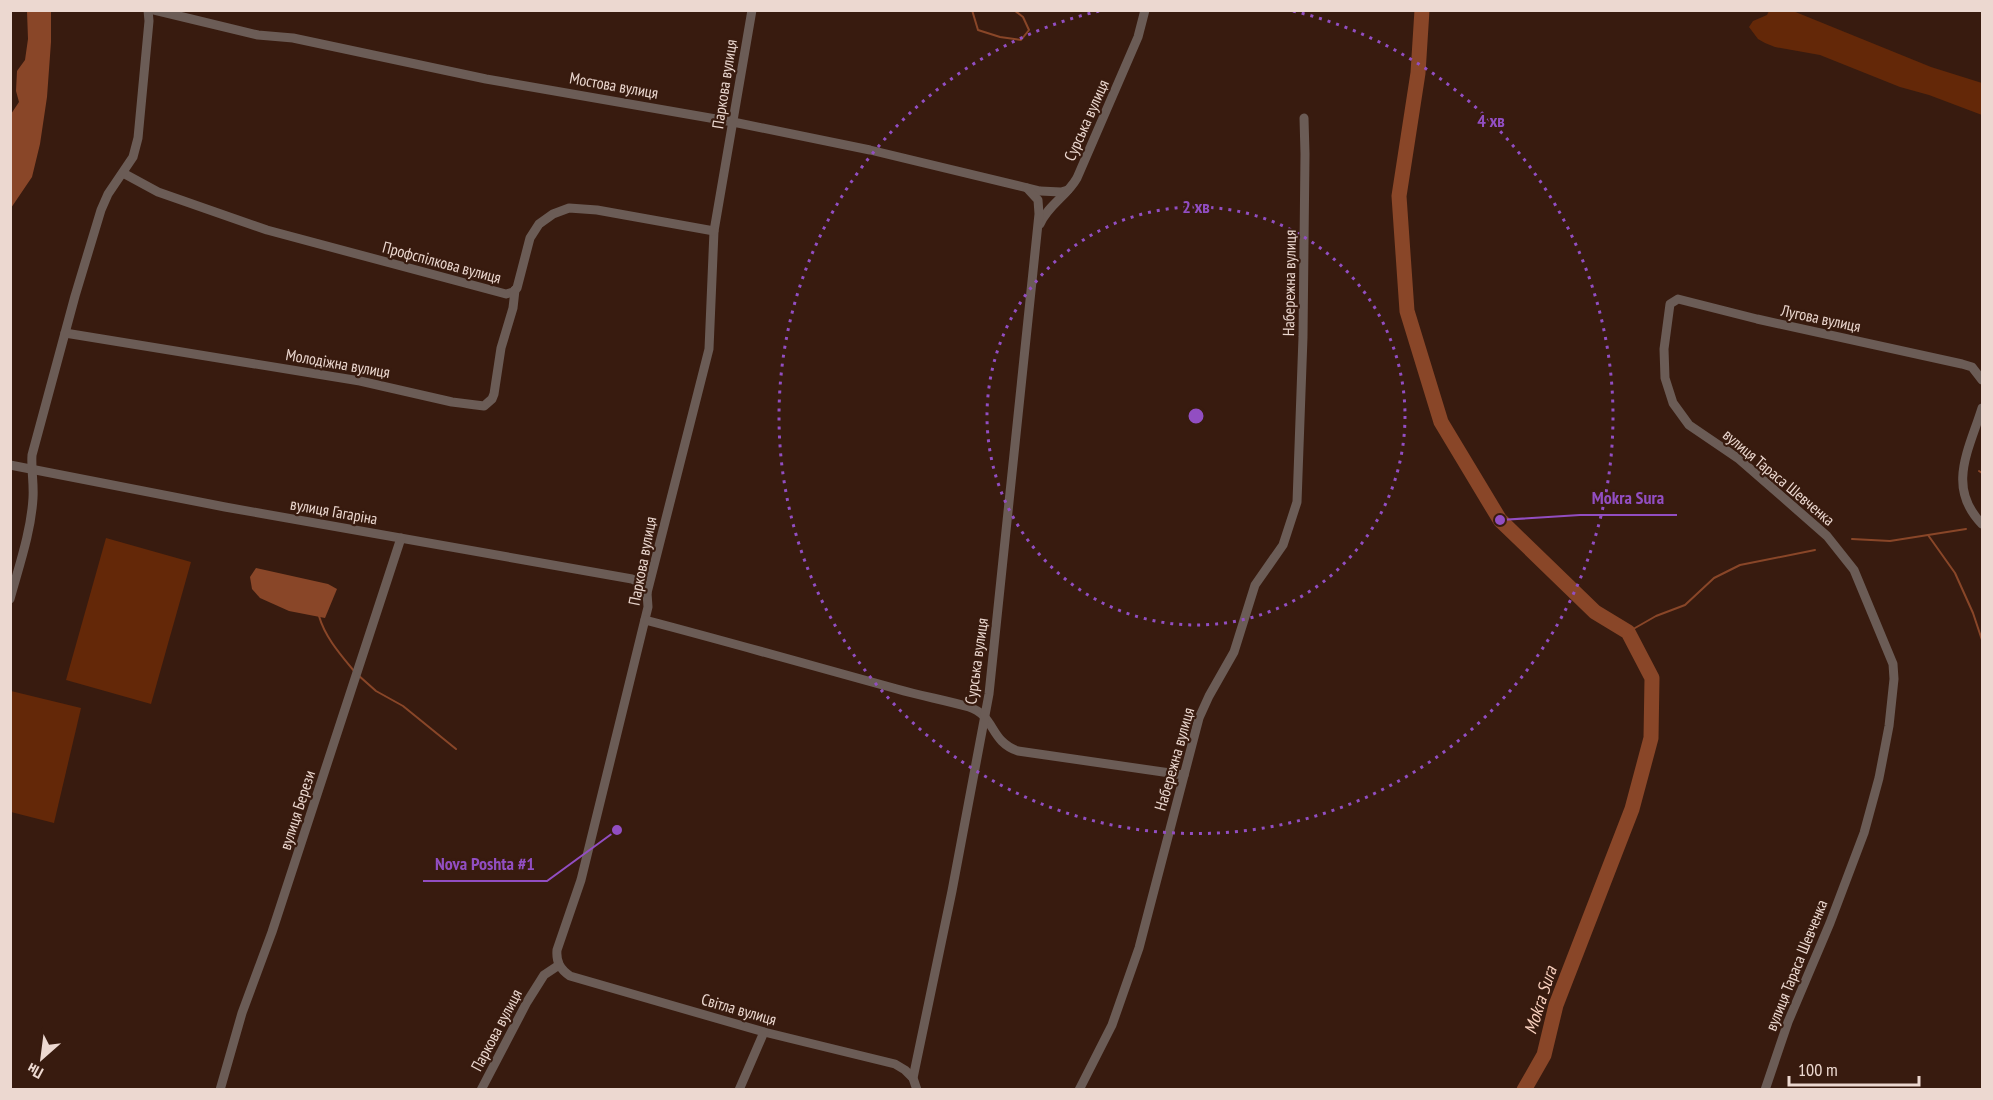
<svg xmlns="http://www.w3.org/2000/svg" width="1993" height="1100" font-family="'PT Sans Narrow',sans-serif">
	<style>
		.green { fill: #642808 }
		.water { fill: #894628 }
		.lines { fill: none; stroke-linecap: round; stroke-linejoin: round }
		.stream { stroke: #894628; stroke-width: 2 }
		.river { stroke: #894628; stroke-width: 15 }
		.minor { stroke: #6b5c56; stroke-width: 9 }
		.ring { fill: none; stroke: #924ec2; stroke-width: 3; stroke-dasharray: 3 6 }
		.labels { text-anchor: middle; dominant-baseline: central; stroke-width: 4.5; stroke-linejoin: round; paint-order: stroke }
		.street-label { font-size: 16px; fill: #ecd8d0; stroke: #381b0f }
		.water-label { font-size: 18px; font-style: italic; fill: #f9d0be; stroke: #381b0f }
		.centre { fill: #924ec2; stroke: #381b0f; stroke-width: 3 }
		.ring-label { font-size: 18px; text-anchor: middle; font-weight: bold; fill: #924ec2; stroke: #381b0f; stroke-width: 4.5; stroke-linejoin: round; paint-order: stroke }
		.leader { fill: none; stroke: #924ec2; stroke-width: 2 }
		.callout-dot { fill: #924ec2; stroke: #381b0f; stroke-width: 2 }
		.callout-label { font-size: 18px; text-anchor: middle; font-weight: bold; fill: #924ec2; stroke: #381b0f; stroke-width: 4.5; stroke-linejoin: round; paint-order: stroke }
	</style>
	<rect width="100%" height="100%" fill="#381b0f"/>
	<!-- green -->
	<g class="green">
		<path d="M1769 11H1793L1931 67 1982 83V115L1929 95 1900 87 1820 55 1775 47 1765 43 1758 39 1749 27 1753 21 1767 15Z"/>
		<path d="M106 538 191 562 151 704 66 680Z"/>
		<path d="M11 691 81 708 54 823 11 812Z"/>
	</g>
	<!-- water -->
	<g class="water">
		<path d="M27 11H51V42L47 97 40 144 32 177 11 208V114L19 102 16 91 17 71 25 60 28 39Z"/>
		<path d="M256 568 328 584 337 589 325 618 289 611 260 598 252 589 250 577Z"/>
	</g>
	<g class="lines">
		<!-- stream -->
		<g class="stream">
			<path d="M972 10 978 30 1000 37 1021 40 1029 30 1023 17 1014 10"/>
			<path d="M1979 471 1982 473"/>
			<path d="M1928 535 1955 573 1973 613 1982 640"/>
			<path d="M1852 539 1890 541 1966 529"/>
			<path d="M319 616C325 637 340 654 354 671"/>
			<path d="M1628 632 1656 616 1685 605 1714 578 1740 565 1815 550"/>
			<path d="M358 675 376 691 403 706 456 749"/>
		</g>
		<!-- river -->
		<path class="river" d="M1422 10 1418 73 1399 196 1407 311 1441 422 1500 520 1595 612 1628 632 1652 678 1651 738 1632 809 1556 1005 1544 1055 1524 1090"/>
		<!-- minor -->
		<g class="minor">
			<path d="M154 10 258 35 293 38 486 79 733 122 870 150 1040 191 1061 192 1068 190"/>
			<path d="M752 10 714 231 709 349 647 593 648 607 581 880 557 950C556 962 560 969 570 976L764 1032 895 1064 905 1070 913 1078"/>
			<path d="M123 173 158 192 267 230 506 294 513 292 517 288 530 238 539 224 553 214 569 208 597 210 714 231"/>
			<path d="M1040 224C1048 205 1067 196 1077 178L1138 37 1145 10"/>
			<path d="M65 333 360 381 452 402 484 406 492 399 494 394 501 348 513 308 515 290"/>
			<path d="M1982 408C1969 450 1946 487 1982 524"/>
			<path d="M10 465 225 507 632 579 640 583 647 593"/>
			<path d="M10 599C19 566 31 532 33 498 34 483 31 470 32 455L75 296 101 210 108 194 133 157 138 138 149 21 148 10"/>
			<path d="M645 620C729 642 813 666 897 689 921 696 945 700 969 707 996 716 989 741 1018 751L1184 775"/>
			<path d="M220 1090 242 1013 272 932 401 538"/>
			<path d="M481 1090 527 1002 544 975 559 965"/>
			<path d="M739 1090 764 1032"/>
			<path d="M917 1090 913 1078 952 891 989 694 1039 214 1038 200 1027 188"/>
			<path d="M1079 1090 1112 1025 1139 948 1199 718 1209 696 1234 652 1255 585 1283 545 1297 502 1303 337 1305 154 1304 118"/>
			<path d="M1765 1090 1788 1022 1830 923 1864 833 1879 778 1889 726 1894 679 1893 664 1854 570 1827 536 1739 459 1689 425 1673 403 1665 378 1664 349 1670 304 1678 299 1757 319 1962 364 1972 367 1982 380"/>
		</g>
	</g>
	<!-- distance rings -->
	<g class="ring">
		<circle cx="1196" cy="416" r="209"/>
		<path d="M1293 11A417 417 0 1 1 1099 11"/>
	</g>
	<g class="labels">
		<!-- street labels -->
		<g class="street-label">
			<text transform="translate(724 84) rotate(-81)">Паркова вулиця</text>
			<text transform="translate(614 85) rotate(10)">Мостова вулиця</text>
			<text transform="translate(1086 120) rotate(-66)">Сурська вулиця</text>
			<text transform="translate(442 262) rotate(15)">Профспілкова вулиця</text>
			<text transform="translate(1289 283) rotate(-89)">Набережна вулиця</text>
			<text transform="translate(1821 318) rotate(12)">Лугова вулиця</text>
			<text transform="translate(338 363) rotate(10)">Молодіжна вулиця</text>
			<text transform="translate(1779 477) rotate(40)">вулиця Тараса Шевченка</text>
			<text transform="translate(334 511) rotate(10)">вулиця Гагаріна</text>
			<text transform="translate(642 561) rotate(-79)">Паркова вулиця</text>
			<text transform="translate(976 661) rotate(-82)">Сурська вулиця</text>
			<text transform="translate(1174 759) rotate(-74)">Набережна вулиця</text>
			<text transform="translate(297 810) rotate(-72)">вулиця Берези</text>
			<text transform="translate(1796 965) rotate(-68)">вулиця Тараса Шевченка</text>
			<text transform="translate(739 1009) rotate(16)">Світла вулиця</text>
			<text transform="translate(496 1030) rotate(-62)">Паркова вулиця</text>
		</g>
		<!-- water labels -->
		<g class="water-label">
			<text transform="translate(1540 1000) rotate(-72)">Mokra Sura</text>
		</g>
	</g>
	<circle cx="1196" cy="416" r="9" class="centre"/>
	<g class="ring-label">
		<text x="1491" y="127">4 хв</text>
		<text x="1196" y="213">2 хв</text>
	</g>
	<!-- callouts -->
	<path class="leader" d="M1500 520L1580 515H1677M617 830L547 881H423"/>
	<g class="callout-dot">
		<circle cx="1500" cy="520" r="6"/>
		<circle cx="617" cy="830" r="6"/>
	</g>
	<g class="callout-label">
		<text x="1628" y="504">Mokra Sura</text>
		<text x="485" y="870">Nova Poshta #1</text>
	</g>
	<!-- border -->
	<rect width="1993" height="1100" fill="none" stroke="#ecd8d0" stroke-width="24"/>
	<!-- north arrow -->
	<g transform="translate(42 1058) rotate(208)" stroke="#381b0f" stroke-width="4.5" paint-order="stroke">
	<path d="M0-4.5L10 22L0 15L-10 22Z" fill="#ecd8d0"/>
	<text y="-9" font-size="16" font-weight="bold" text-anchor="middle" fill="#ecd8d0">Пн</text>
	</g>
	<!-- scale -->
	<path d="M1789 1076v9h130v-9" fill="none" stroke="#ecd8d0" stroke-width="3"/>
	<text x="1798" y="1076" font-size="18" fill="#ecd8d0" stroke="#381b0f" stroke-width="4.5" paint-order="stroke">100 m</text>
</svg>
